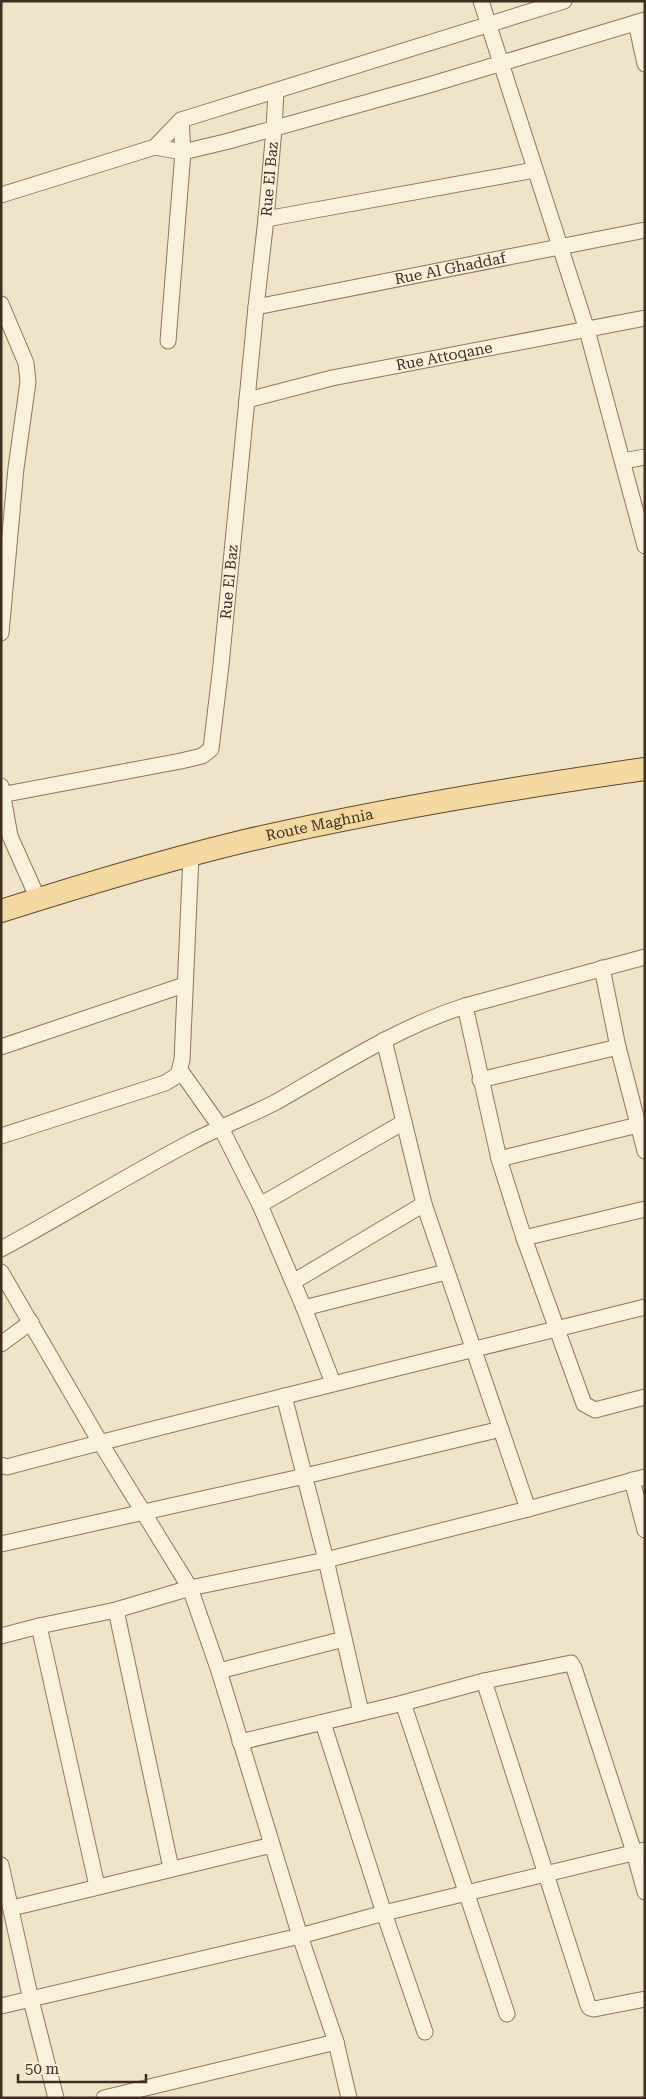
<svg xmlns="http://www.w3.org/2000/svg" width="646" height="2099" font-family="'Roboto Serif',serif">
	<style>
		.lines { fill: none; stroke-linecap: round; stroke-linejoin: round }
		.street-casing { stroke: #8d765c; stroke-width: 17 }
		.primary-casing { stroke: #5b4430; stroke-width: 24 }
		.street { stroke: #faf1dc; stroke-width: 15 }
		.primary { stroke: #f3d9a0; stroke-width: 22 }
		.labels { text-anchor: middle; dominant-baseline: central; stroke-width: 4; stroke-linejoin: round; paint-order: stroke }
		.street-label { font-size: 15px; fill: #3d2e20; stroke: #f7eed8 }
	</style>
	<rect width="100%" height="100%" fill="#f0e4c8"/>
	<g class="lines">
		<!-- street casing -->
		<g class="street-casing">
			<g id="street">
				<path d="M481 1 587 330 645 546"/>
				<path d="M636 23 645 64"/>
				<path d="M155 147 181 120 564 1"/>
				<path d="M1 195 155 147 183 152 229 141 429 85 645 20"/>
				<path d="M266 219 535 170"/>
				<path d="M1 304 26 363 28 382 16 468 1 633"/>
				<path id="s1" d="M256 307 645 230"/>
				<path d="M168 341 183 152 181 120"/>
				<path id="s2" d="M247 400 332 378 645 318"/>
				<path d="M623 461 645 457"/>
				<path d="M1 786 10 836 38 899"/>
				<path id="s3" d="M1 795 181 761 202 756 211 749 221 665 256 307 266 219 274 129 276 91"/>
				<path d="M602 968 618 1047 645 1151"/>
				<path d="M465 1006 499 1159 524 1238 584 1404 595 1410 645 1397"/>
				<path d="M384 1040 424 1204 528 1509"/>
				<path d="M1 1047 184 985"/>
				<path d="M180 1070 221 1128 260 1205 304 1308 333 1383"/>
				<path d="M480 1080 618 1047"/>
				<path d="M1 1136 165 1083 178 1075 182 1060 191 855"/>
				<path d="M499 1159 638 1125"/>
				<path d="M260 1205 404 1122"/>
				<path d="M524 1238 645 1209"/>
				<path d="M1 1249C66 1214 128 1175 193 1141 220 1127 249 1116 276 1102 338 1067 396 1028 465 1006L645 957"/>
				<path d="M1 1272 100 1442 190 1588 219 1671 300 1936 336 2042 349 2098"/>
				<path d="M293 1282 424 1204"/>
				<path d="M304 1308 446 1272"/>
				<path d="M1 1344 31 1322"/>
				<path d="M284 1396 326 1560 361 1712"/>
				<path d="M1 1465 7 1467C219 1411 432 1360 645 1307"/>
				<path d="M632 1480 645 1530"/>
				<path d="M1 1544 305 1476 501 1429"/>
				<path d="M116 1610 171 1868"/>
				<path d="M39 1626 97 1886"/>
				<path d="M1 1636 39 1626 116 1610 190 1588 326 1560 528 1509 645 1477"/>
				<path d="M219 1671 344 1639"/>
				<path d="M484 1681 588 2005 590 2008 594 2009 645 1999"/>
				<path d="M403 1703 507 2014"/>
				<path d="M323 1723 384 1913 425 2032"/>
				<path d="M240 1742 403 1703 484 1681 571 1663 574 1668 634 1852 645 1892"/>
				<path d="M1 1865 31 2000 56 2098"/>
				<path d="M12 1908 272 1845"/>
				<path d="M1 2006 300 1936 384 1913 645 1850"/>
				<path d="M104 2098 336 2042"/>
			</g>
		</g>
		<!-- primary casing -->
		<g class="primary-casing">
			<g id="primary">
				<path id="s4" d="M1 911C83 885 165 860 249 840 380 810 512 788 645 769"/>
			</g>
		</g>
		<!-- street -->
		<use href="#street" class="street"/>
		<!-- primary -->
		<use href="#primary" class="primary"/>
	</g>
	<g class="labels">
		<!-- street labels -->
		<g class="street-label">
			<text stroke="none"><textPath href="#s3" startOffset="789">Rue El Baz</textPath></text>
			<text stroke="none"><textPath href="#s1" startOffset="198">Rue Al Ghaddaf</textPath></text>
			<text stroke="none"><textPath href="#s2" startOffset="202">Rue Attoqane</textPath></text>
			<text stroke="none"><textPath href="#s3" startOffset="384">Rue El Baz</textPath></text>
			<text stroke="none"><textPath href="#s4" startOffset="330">Route Maghnia</textPath></text>
		</g>
	</g>
	<!-- border -->
	<rect width="646" height="2099" fill="none" stroke="#3d2e20" stroke-width="5"/>
	<!-- scale -->
	<path d="M18 2074v8h128v-8" fill="none" stroke="#3d2e20" stroke-width="2.5"/>
	<text x="25" y="2074" font-size="15" fill="#3d2e20" stroke="#f7eed8" stroke-width="4" paint-order="stroke">50 m</text>
</svg>
